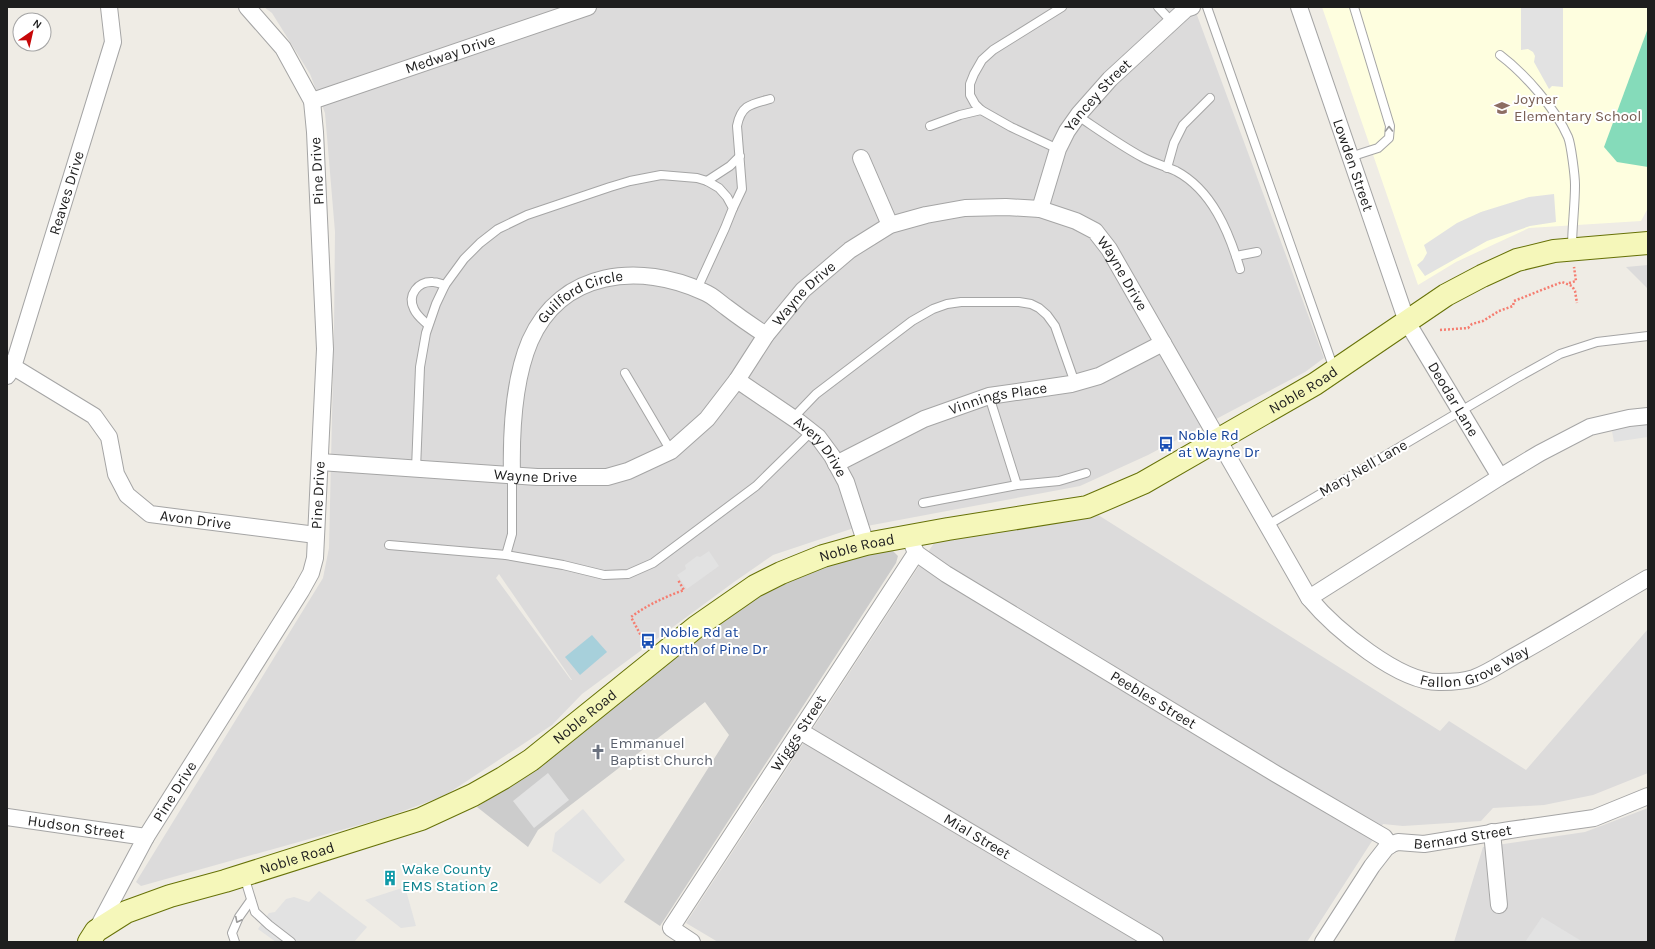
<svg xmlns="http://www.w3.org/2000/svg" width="1655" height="949" font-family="Karla,sans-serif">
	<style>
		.residential { fill: #dcdbdb; fill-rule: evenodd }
		.education { fill: #fefedf }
		.religious { fill: #ccc }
		.pitch { fill: #85dbba }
		.parking { fill: #e2e2e2 }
		.water { fill: #a7d0db }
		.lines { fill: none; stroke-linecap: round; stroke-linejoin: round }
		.lane-casing { stroke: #a5a5a5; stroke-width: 10 }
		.street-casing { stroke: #a5a5a5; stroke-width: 18 }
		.secondary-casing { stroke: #677208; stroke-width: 24 }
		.path { stroke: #f57d70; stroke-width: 2.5; stroke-dasharray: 2 2; stroke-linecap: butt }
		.lane { stroke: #fff; stroke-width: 8 }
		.street { stroke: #fff; stroke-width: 16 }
		.secondary { stroke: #f5f7ba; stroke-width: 22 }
		.oneway { stroke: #9a9a9a }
		.labels { text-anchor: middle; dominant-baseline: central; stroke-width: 4; stroke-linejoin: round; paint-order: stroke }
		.street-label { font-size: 15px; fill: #1e1e1e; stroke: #fff }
		.education-label { font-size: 15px; fill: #785e54; stroke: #fff; text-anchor: start }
		.transit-label { font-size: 15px; fill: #164399; stroke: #fff; text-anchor: start }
		.worship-label { font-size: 15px; fill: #5b616d; stroke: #fff; text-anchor: start }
		.culture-label { font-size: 15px; fill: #0d838f; stroke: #fff; text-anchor: start }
	</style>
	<rect width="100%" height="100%" fill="#efece5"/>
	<!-- residential -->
	<g class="residential">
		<path d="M264 7H1194L1324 358 1305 372 1148 455 1080 486 851 529 773 555 734 582 582 694 552 725 444 796 384 818 141 886 136 882 323 578 329 548 334 329 335 232 325 113 310 74 272 13ZM499 574 572 680H571L496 578Z"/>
		<path d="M1648 265V289L1626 267Z"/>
		<path d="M1095 513 1440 731 1449 721 1526 770 1648 629V773L1593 795 1544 805 1493 808 1481 821 1403 826 1383 824 1307 942H718L686 923 934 543Z"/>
		<path d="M1648 808V942H1454L1483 847 1585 832Z"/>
	</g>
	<!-- education -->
	<path class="education" d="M1322 7H1648V208L1641 221 1529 228 1456 262 1418 285Z"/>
	<!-- religious -->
	<path class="religious" d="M889 547 898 556 896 563 660 926 624 902 729 735 705 702 538 830 528 847 477 807 535 769 747 602 800 575 882 548Z"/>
	<!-- pitch -->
	<path class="pitch" d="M1648 28V167L1617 162 1604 147Z"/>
	<!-- parking -->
	<g class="parking">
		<path d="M1521 7H1563V87L1552 86 1549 89 1534 62 1535 56 1533 52 1528 49 1521 50Z"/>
		<path d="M1554 194 1556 222 1530 226 1487 241 1425 276 1417 265 1423 260 1427 253 1424 245 1457 223 1481 212 1529 197Z"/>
		<path d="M1648 420V437L1614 442 1611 426Z"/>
		<path d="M709 551 719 566 687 589 677 575 686 569 685 565 697 556 700 557Z"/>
		<path d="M548 773 569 800 534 828 513 801Z"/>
		<path d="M583 809 625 860 600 884 552 851 555 833Z"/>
		<path d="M405 887 416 926 401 928 365 900Z"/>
		<path d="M319 891 367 927 354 942H276L258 929 269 913 275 912 286 899 294 897 309 902Z"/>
		<path d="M1542 917 1583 942H1525Z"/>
	</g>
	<!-- water -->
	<path class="water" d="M592 635 607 652 580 675 565 657Z"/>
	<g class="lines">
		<!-- lane casing -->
		<g class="lane-casing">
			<g id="lane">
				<path d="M1158 7 1172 22"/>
				<path d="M1207 7 1334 369"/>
				<path d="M1500 55C1524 73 1556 109 1568 137 1571 144 1575 176 1575 185 1575 206 1572 227 1572 248"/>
				<path d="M1078 116C1099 130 1120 145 1142 157 1153 163 1165 166 1176 171 1212 190 1229 232 1240 269"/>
				<path d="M930 126 960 115 981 110"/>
				<path d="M1058 149 1011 127 981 110 975 104 970 95V84L974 74 982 60 993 50 1062 7"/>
				<path d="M1350 157 1378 148 1389 138 1390 126 1354 7"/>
				<path d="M1167 168 1174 143 1183 125 1210 98"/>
				<path d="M707 181 730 166 740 156"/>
				<path d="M733 208 742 189 737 126C741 105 751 104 770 99"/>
				<path d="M1236 256 1257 252"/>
				<path d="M428 325C423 320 417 316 414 309 407 295 418 281 433 282 437 282 441 284 445 285"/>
				<path d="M625 373 671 451"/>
				<path d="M989 396 1017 485"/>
				<path d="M793 418 816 394 912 321 933 309 947 304 961 302H1019L1031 304 1039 308 1047 315 1055 326 1075 383"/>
				<path d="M416 469 420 367 426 333 436 304 445 285 464 259 480 243 498 229 527 215 610 187 630 181 661 175 697 178 707 181 719 188 727 197 733 208 725 228 697 289"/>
				<path d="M923 503 1017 485 1059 481 1086 473"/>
				<path d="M1266 526 1515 379 1560 354 1597 342 1648 336"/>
				<path d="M389 545 506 555 563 565 604 575 628 574 653 563 756 486 811 432"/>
				<path d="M506 555 512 534V476"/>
				<path d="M244 876 255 912 269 925 291 942"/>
				<path d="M235 942 232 933 239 917 251 900"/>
			</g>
		</g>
		<!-- street casing -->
		<g class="street-casing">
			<g id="street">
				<path id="s1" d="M1299 7 1407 322 1500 477"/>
				<path id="s2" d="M312 101 588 7"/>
				<path d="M861 158 890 225"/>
				<path id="s3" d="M1040 209 1058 149 1067 131 1079 114 1110 79 1186 9 1192 7"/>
				<path id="s4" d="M7 363 94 416 109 437 116 474 127 495 150 514 316 535"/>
				<path id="s5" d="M7 376 13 367 113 42 109 7"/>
				<path id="s6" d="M737 380 799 422 818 437 832 456 846 482 866 544"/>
				<path id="s7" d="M320 462 537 477H607L628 471 671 451 707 419 737 380 766 335 803 290 850 250 890 225 926 215 965 208 1006 207 1040 209 1076 221 1095 231 1109 249 1309 598C1334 628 1400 684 1441 682 1451 682 1465 681 1474 678 1490 672 1505 661 1520 653 1563 629 1605 603 1648 578"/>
				<path id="s8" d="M836 464 924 419 989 396 1071 384 1099 376 1163 343"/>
				<path id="s9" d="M512 476C511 434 513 381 530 341 561 270 640 262 704 292 712 295 719 302 726 307 739 317 752 326 766 335"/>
				<path id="s10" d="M916 553 946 574 1276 774 1377 833 1384 837 1390 845"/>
				<path d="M1309 598 1500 477 1540 453 1590 427 1629 418 1648 416"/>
				<path id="s11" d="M800 731 1155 942"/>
				<path id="s12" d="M7 817 146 837"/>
				<path d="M1492 832 1499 905"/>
				<path id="s13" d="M97 929 146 837 301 591 311 573 315 558 325 349 315 132 312 101 283 48 247 7"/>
				<path id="s14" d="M692 942 671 928 916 553 912 543"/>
				<path id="s15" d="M1323 942 1372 866 1386 848 1392 844 1398 842 1424 844 1510 830 1594 818 1648 796"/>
			</g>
		</g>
		<!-- secondary casing -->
		<g class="secondary-casing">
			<g id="secondary">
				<path id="s16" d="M89 942 96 931 126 912 170 896 225 881 421 819 473 795 503 778 531 760 696 627 755 586 781 573 823 556 866 544 948 529 1087 507 1143 483 1315 384 1446 295 1482 276 1517 260 1554 251 1648 243"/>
			</g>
		</g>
		<!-- path -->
		<g class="path">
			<path d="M1569 283 1576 281 1574 267"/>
			<path d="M1440 330 1468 328 1472 324 1483 321 1499 311 1513 306 1514 301 1562 282 1572 286 1575 291 1577 303"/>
			<path d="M646 645 631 617C647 605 665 597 684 590L678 580"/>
		</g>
		<!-- lane -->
		<use href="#lane" class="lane"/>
		<!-- street -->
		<use href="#street" class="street"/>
		<!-- secondary -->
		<use href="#secondary" class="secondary"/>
	</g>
	<!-- one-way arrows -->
	<defs><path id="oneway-chevron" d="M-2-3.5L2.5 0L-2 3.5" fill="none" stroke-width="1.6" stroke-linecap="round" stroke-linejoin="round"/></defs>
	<g class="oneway">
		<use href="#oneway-chevron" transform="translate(1389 129) rotate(-90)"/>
		<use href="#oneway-chevron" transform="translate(238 920) rotate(117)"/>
	</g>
	<!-- icons -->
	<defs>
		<g id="school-bare" transform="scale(1.2)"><path d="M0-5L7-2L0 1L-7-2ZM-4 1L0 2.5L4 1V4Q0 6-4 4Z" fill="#8d6e63" stroke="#fff" stroke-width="2.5" paint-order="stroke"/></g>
		<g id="bus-bare" transform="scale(1.2)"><path d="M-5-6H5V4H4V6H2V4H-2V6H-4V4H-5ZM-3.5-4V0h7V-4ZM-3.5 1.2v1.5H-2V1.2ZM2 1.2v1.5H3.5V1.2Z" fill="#1a4fb4" stroke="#fff" stroke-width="2.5" paint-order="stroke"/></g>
		<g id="church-bare" transform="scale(1.2)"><path d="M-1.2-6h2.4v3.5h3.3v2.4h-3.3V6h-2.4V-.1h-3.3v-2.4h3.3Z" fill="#6b7280" stroke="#fff" stroke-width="2.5" paint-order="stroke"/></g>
		<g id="building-bare" transform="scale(1.2)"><path d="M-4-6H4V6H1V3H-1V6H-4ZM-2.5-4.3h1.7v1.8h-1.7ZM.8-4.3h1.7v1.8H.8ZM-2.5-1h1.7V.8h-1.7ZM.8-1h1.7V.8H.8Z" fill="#0f9aa8" stroke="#fff" stroke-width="2.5" paint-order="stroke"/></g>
	</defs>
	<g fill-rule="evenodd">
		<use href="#school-bare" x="1502" y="108"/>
		<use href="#bus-bare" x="1166" y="444"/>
		<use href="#bus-bare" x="648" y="641"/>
		<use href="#church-bare" x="598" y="752"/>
		<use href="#building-bare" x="390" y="878"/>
	</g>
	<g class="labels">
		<!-- street labels -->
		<g class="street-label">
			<text stroke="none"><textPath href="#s2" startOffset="146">Medway Drive</textPath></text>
			<text stroke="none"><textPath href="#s3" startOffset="130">Yancey Street</textPath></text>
			<text stroke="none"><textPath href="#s1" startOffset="167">Lowden Street</textPath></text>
			<text transform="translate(317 171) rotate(-93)">Pine Drive</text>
			<text stroke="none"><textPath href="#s5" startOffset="193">Reaves Drive</textPath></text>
			<text stroke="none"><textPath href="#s7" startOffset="937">Wayne Drive</textPath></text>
			<text stroke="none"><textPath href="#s7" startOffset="564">Wayne Drive</textPath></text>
			<text stroke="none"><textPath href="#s9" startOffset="208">Guilford Circle</textPath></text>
			<text stroke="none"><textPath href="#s16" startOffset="1356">Noble Road</textPath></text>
			<text stroke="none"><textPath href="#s8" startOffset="176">Vinnings Place</textPath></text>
			<text stroke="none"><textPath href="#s1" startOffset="423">Deodar Lane</textPath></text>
			<text stroke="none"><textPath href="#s6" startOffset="108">Avery Drive</textPath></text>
			<text transform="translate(1363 468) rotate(-30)">Mary Nell Lane</text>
			<text stroke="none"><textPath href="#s7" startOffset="216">Wayne Drive</textPath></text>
			<text stroke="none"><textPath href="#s13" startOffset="494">Pine Drive</textPath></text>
			<text stroke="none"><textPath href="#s4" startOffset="265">Avon Drive</textPath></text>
			<text stroke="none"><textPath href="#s16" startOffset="876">Noble Road</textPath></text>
			<text stroke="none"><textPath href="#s7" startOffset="1508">Fallon Grove Way</textPath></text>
			<text stroke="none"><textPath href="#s10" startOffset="279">Peebles Street</textPath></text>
			<text stroke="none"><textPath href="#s16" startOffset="552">Noble Road</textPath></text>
			<text stroke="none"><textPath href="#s14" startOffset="258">Wiggs Street</textPath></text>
			<text stroke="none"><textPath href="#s13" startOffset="158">Pine Drive</textPath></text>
			<text stroke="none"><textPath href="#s12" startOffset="70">Hudson Street</textPath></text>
			<text stroke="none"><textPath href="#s11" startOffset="206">Mial Street</textPath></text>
			<text stroke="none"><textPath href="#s15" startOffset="192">Bernard Street</textPath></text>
			<text stroke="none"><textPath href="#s16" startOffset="228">Noble Road</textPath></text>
		</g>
		<!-- education labels -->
		<g class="education-label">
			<text x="1514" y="99">Joyner<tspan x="1514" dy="17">Elementary School</tspan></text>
		</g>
		<!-- transit labels -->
		<g class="transit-label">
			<text x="1178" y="435">Noble Rd<tspan x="1178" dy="17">at Wayne Dr</tspan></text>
			<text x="660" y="632">Noble Rd at<tspan x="660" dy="17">North of Pine Dr</tspan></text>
		</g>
		<!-- worship labels -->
		<g class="worship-label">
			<text x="610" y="743">Emmanuel<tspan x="610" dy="17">Baptist Church</tspan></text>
		</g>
		<!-- culture labels -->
		<g class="culture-label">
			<text x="402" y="869">Wake County<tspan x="402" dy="17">EMS Station 2</tspan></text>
		</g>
	</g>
	<!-- border -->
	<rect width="1655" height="949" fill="none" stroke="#1e1e1e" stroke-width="16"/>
	<!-- north arrow -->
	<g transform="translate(32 32) rotate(34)"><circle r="19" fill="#ffffff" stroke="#a5a5a5"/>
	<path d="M0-3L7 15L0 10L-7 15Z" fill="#c60708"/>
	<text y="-6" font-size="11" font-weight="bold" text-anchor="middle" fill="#1e1e1e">N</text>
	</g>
</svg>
